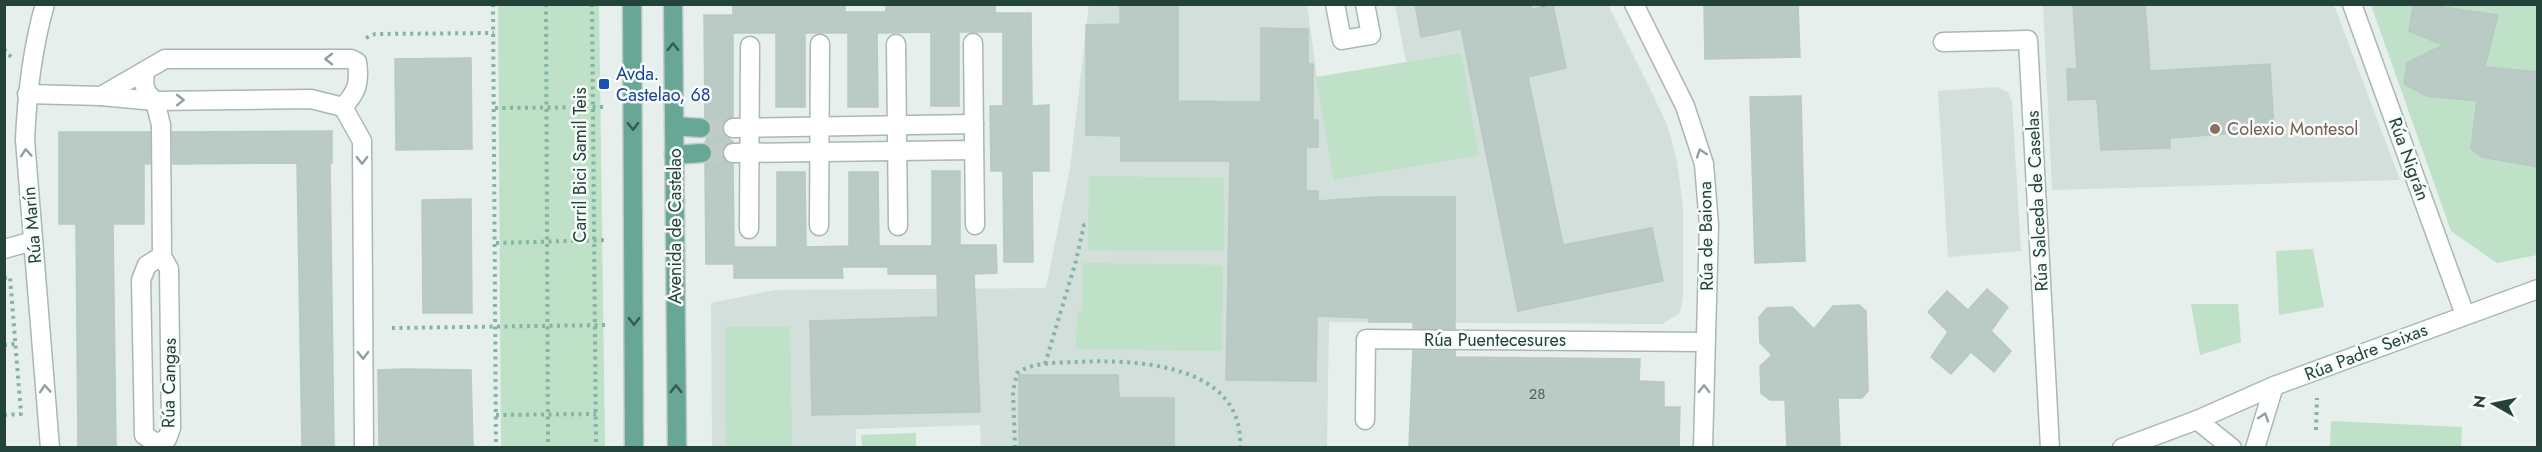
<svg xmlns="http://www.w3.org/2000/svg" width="2542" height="452" font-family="Jost,sans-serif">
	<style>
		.built { fill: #d3dfda }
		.green { fill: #bee1c7 }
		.building { fill: #bacac4; stroke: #b7c9c2; stroke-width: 1.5 }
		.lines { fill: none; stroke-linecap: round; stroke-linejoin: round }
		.minor-tunnel { stroke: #bfcdc8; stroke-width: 18; stroke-dasharray: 18 9; stroke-linecap: butt }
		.minor-casing { stroke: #a8b8b2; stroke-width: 21 }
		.major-casing { stroke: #c1cac8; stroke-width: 21 }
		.path { stroke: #84b4a5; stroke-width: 4; stroke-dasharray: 3 4.5; stroke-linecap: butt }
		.minor { stroke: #fff; stroke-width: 18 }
		.major { stroke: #68a796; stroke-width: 18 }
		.oneway { stroke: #345c51 }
		.oneway2 { stroke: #91a19c }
		.transit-dot { fill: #1a4fb4; stroke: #f7fbf9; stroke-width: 2 }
		.education-dot { fill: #8d6e63; stroke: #f7fbf9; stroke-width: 2 }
		.labels { text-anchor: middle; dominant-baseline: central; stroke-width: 5; stroke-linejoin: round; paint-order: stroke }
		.number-label { font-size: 15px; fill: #49655c }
		.transit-label { font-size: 18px; fill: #164399; stroke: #f7fbf9; text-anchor: start }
		.education-label { font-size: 18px; fill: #785e54; stroke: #f7fbf9; text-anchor: start }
		.street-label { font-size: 18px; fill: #23433a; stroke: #f7fbf9 }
	</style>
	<rect width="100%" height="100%" fill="#e6efeb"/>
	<!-- built -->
	<g class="built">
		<path d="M1104 4 1307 5 1317 77 1355 75 1406 62 1395 5H1608L1654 97 1668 127 1677 162 1683 207V296L1680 313 1662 324 1329 322 1327 447H981L980 425 856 429V447H712L711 303 775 290 1046 288 1070 168 1089 5Z"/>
		<path d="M2043 5H2334L2400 180 2052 190Z"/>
		<path d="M1997 87 2008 92 2012 102 2021 251 1948 257 1938 91Z"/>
	</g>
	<!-- green -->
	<g class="green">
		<path d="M498 5H599L605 447H501Z"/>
		<path d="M2371 5H2537V255L2497 263 2451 231Z"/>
		<path d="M1461 53 1479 155 1334 180 1316 77Z"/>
		<path d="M1089 176 1224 178V251L1088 250Z"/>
		<path d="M2313 249 2324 307 2279 315 2276 251Z"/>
		<path d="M1083 263 1223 265 1222 351 1076 349 1077 311H1082Z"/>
		<path d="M2191 304H2238L2241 342 2200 355Z"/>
		<path d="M790 326 792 447H726L725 327Z"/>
		<path d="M2331 421 2462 427 2461 447H2330Z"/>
		<path d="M916 433V447H862L861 435Z"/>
	</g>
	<!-- building -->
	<g class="building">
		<path d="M733 4H845V12H886V4H995V13H1031L1032 106 1049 105V171H1032L1033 262H1004L1003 171H991L990 106H1003V32H959V106H931V32L877 33 878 107H848V33H805V107H776V33H733V117L727 119 722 128 724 134 733 142 727 144 722 153 724 159 733 164 734 247H777V172H805L806 247 849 246V172H878L879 246H932V171H960V245H996L997 273 974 274 980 412 812 415 810 321 938 317 937 274H888V267H842L843 278H734V258V264H706L705 164 712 158 713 153 711 146 705 142 712 128 711 123 705 118 704 15H733Z"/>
		<path d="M1120 4H1178V101L1261 102V28L1308 29V64H1313V120H1318V147H1306V191H1318V201L1375 197H1455V329L1413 328V322H1369V318L1317 316 1316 381 1226 380 1230 161H1121V136L1086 135V25L1120 24Z"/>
		<path d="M1415 4H1531L1532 9 1553 5 1566 68 1528 77 1563 245 1652 228 1663 281 1518 311 1461 29 1421 37Z"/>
		<path d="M1704 4H1798L1800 57 1705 59Z"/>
		<path d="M2073 4H2145L2150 71 2270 64 2274 130 2170 138V148L2101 150 2097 99 2068 100 2067 69H2077Z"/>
		<path d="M2422 4 2498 15 2485 67 2538 72V167L2482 157 2471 149 2477 101 2427 96 2404 84 2407 63 2443 45 2409 31 2413 7Z"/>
		<path d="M471 58 472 149 396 150 395 59Z"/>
		<path d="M1801 96 1805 261 1755 263 1750 97Z"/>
		<path d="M332 131V163H330L334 447H302L297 163 173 164 172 132Z"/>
		<path d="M59 132H150V164H144V224H113L116 447H78L76 224H59Z"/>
		<path d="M471 199 472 313H423L422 200Z"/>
		<path d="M1987 289 2008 307 1991 331 2011 351 1994 372 1971 352 1951 374 1931 357 1948 332 1928 312 1947 291 1968 310Z"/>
		<path d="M1859 305 1866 311 1868 391 1862 398H1838L1840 447H1787L1785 400H1770L1761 393 1760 366 1772 355 1760 343 1759 317 1767 308 1792 307 1814 329 1833 306Z"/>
		<path d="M1413 351H1455V357L1640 359 1639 381 1664 382V407H1680L1679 447H1409Z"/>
		<path d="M406 369 471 370 473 447H379L378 370Z"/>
		<path d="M1019 375H1118L1119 398H1174V447H1019Z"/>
	</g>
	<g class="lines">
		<!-- minor-tunnel -->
		<g class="minor-tunnel">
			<path d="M705 128H733"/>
			<path d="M705 153H733"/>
		</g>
		<!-- minor casing -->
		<g class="minor-casing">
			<g id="minor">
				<path d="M45 4C32 49 27 93 25 140L50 448"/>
				<path d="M1335 4 1342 40 1371 35 1365 4"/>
				<path d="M1634 4 1685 106 1704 164 1709 225 1703 448"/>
				<path d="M2352 4 2465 315"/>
				<path d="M1943 42 2028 40 2050 448"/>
				<path d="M973 43 975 225"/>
				<path d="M896 44 898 226"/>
				<path d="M145 72 144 84 147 93 155 101 161 125 162 256 147 265 141 280 144 435 156 443 167 439 171 428 169 269 162 256"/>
				<path d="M27 94 101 96 155 101 311 99 343 107 362 141 364 448"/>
				<path d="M101 96 165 59H351L357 62C360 83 357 92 343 107"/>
				<path d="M733 128 974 124"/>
				<path d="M733 153 974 150"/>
				<path d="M819 226 820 44"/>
				<path d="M749 229 750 46"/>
				<path d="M4 249 33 241"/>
				<path d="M1365 420 1366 339 1705 342"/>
				<path d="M2197 420 2232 448"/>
				<path d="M2122 448 2197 420 2274 386 2538 289"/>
				<path d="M2255 448 2274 386"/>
			</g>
		</g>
		<!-- major casing -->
		<g class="major-casing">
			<g id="major">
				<path d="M632 4 634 448"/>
				<path d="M673 4 677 448"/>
				<path d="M674 126 701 128"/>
				<path d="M674 155 702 153"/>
			</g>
		</g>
		<!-- path -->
		<g class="path">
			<path d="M493 4 496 448"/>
			<path d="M546 4 548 448"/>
			<path d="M592 4 596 448"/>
			<path d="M1543 4V7"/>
			<path d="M366 38 375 34 494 33"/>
			<path d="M4 49 12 58"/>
			<path d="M495 108 605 107"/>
			<path d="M496 243 606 240"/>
			<path d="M4 278 10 277 21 414 4 415"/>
			<path d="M392 328 608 325"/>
			<path d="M4 345 15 344"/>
			<path d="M1045 364 1076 261 1084 225 1088 224"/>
			<path d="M496 415 596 414"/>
			<path d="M2316 430 2317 398"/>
			<path d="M1015 448 1013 391 1017 373C1033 362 1056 363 1075 362 1135 359 1245 363 1240 448"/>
		</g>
		<!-- minor -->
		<use href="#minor" class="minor"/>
		<!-- major -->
		<use href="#major" class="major"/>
	</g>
	<!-- one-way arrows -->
	<defs><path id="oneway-chevron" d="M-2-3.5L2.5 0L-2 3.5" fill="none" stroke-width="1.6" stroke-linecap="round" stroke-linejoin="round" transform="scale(1.5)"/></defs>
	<g class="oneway">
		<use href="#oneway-chevron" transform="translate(673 47) rotate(-91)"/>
		<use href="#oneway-chevron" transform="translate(633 126) rotate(89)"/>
		<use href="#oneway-chevron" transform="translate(634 321) rotate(90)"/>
		<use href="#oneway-chevron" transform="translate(676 389) rotate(-90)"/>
	</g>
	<g class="oneway2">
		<use href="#oneway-chevron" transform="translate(329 59) rotate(-180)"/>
		<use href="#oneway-chevron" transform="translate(180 100) rotate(-1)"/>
		<use href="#oneway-chevron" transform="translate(26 153) rotate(-94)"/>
		<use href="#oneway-chevron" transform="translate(1701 153) rotate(-108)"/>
		<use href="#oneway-chevron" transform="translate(362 160) rotate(90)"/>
		<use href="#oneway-chevron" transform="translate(363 355) rotate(89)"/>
		<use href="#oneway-chevron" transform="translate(45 389) rotate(-94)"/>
		<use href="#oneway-chevron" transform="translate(1704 389) rotate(-89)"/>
		<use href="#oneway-chevron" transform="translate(2264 417) rotate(-72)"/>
	</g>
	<!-- markers -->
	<rect class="transit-dot" x="598" y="78" width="12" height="12" rx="3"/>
	<circle class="education-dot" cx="2215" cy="129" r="6"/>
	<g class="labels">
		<!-- number labels -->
		<g class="number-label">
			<text x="1537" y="394">28</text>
		</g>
		<!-- transit labels -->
		<g class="transit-label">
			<text x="616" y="74">Avda.<tspan x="616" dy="21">Castelao, 68</tspan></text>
		</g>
		<!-- education labels -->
		<g class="education-label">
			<text x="2227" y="129">Colexio Montesol</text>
		</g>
		<!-- street labels -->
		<g class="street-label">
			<text transform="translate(2409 159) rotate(70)">Rúa Nigrán</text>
			<text transform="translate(580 165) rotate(-90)">Carril Bici Samil Teis</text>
			<text transform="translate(2037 201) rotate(-93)">Rúa Salceda de Caselas</text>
			<text transform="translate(32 225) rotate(-95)">Rúa Marín</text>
			<text transform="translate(675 226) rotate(-90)">Avenida de Castelao</text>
			<text transform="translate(1706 236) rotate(-91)">Rúa de Baiona</text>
			<text x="1495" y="340">Rúa Puentecesures</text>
			<text transform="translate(2366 352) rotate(-21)">Rúa Padre Seixas</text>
			<text transform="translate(169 383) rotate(-89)">Rúa Cangas</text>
		</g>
	</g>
	<!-- border -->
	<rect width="2542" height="452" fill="none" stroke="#23433a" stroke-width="12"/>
	<!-- north arrow -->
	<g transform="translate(2494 404) rotate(279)" stroke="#f7fbf9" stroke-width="4.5" paint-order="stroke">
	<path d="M0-4.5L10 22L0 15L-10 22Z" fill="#23433a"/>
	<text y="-9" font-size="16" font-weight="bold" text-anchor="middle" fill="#23433a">N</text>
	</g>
</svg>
